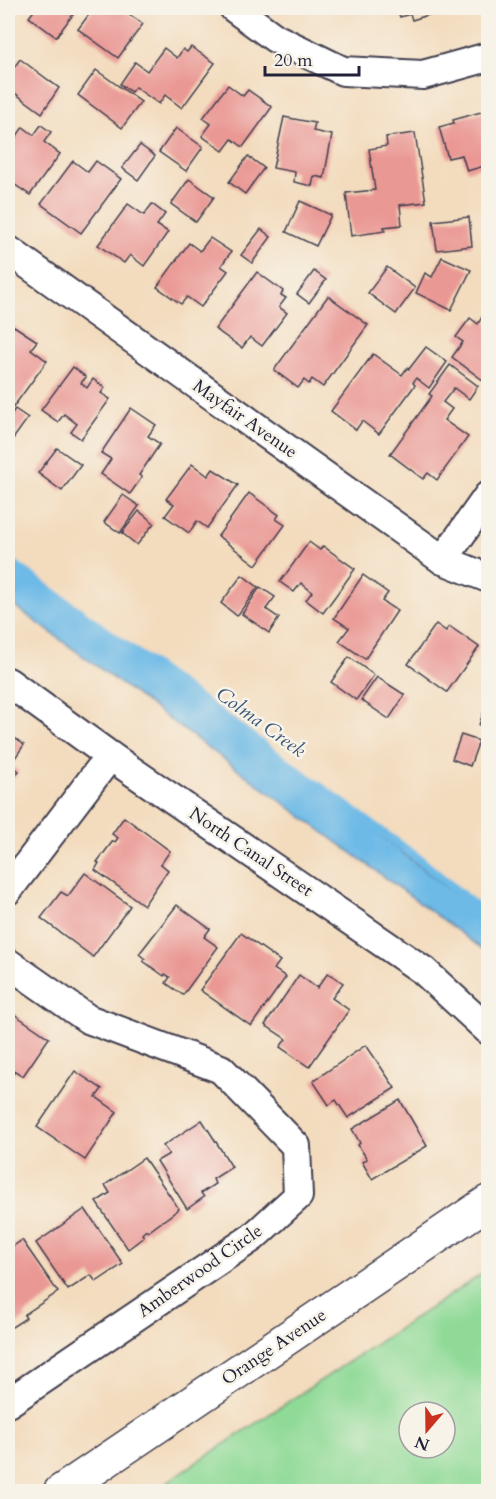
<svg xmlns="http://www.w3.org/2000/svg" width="496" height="1499" font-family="Cardo,serif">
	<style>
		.green { fill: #8fda97; stroke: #587e69; stroke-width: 1.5; fill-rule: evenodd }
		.water { fill: #6dbae7; stroke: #486e91; stroke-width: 1.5 }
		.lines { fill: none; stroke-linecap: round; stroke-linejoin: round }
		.stream { stroke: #6dbae7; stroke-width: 9 }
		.building { fill: #ea9894 }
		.street-casing { stroke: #413e4e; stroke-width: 32 }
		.secondary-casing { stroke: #413e4e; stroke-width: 36 }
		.street { stroke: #fff; stroke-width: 28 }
		.secondary { stroke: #fff; stroke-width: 33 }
		.labels { text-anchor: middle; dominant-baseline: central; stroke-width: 5; stroke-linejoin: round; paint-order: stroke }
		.street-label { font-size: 18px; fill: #22223b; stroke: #f7f3e8 }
		.water-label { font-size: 20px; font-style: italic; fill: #3c5777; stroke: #f7f3e8 }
	</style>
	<rect width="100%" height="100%" fill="#f7f3e8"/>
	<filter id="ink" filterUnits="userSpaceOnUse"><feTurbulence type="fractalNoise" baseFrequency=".0167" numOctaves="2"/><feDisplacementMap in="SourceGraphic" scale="12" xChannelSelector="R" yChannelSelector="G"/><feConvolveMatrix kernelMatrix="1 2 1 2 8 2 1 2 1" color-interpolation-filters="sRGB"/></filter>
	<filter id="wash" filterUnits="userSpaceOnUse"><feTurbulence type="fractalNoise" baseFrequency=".008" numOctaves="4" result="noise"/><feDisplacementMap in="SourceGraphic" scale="24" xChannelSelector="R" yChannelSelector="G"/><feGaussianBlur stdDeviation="1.35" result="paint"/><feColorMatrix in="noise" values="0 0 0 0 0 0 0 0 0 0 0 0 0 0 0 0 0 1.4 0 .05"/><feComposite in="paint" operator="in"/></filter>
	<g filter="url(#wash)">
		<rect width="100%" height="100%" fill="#f3dbbd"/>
		<!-- green -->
		<path class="green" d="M488 1270V1491H153ZM409 1412H445V1448H409Z"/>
		<!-- water -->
		<path class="water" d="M8 560 303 775 488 920V953L8 601Z"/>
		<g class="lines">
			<!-- stream -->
			<path class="stream" d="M8 560 419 859 488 917"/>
		</g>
		<g id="blocks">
			<!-- building -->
			<g class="building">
				<path d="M36 8H78L56 37 29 17Z"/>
				<path d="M94 8H129L126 12 143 24 118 58 78 29Z"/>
				<path d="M397 8H448V9L412 20 410 14 400 17Z"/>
				<path d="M191 47 215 63 182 108 165 95 159 104 135 87 131 92 120 84 135 62 147 71 164 48 177 58 183 49 187 52Z"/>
				<path d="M20 59 59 88 42 113 8 88V76Z"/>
				<path d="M96 70 141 102 122 128 78 95Z"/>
				<path d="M228 85 243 96 248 90 272 107 243 147 232 139 223 151 202 136 211 124 203 118Z"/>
				<path d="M488 110V165L467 171 462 155 448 158 439 127 454 123 453 120Z"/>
				<path d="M284 117 315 123 313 131 332 135 324 178 314 176 312 186 294 182 295 172 273 168Z"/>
				<path d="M41 125 51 132 44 142 60 154 30 195 8 180 12 173 8 170V149L23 127 34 135Z"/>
				<path d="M176 128 203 147 186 171 159 152Z"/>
				<path d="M415 133 426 202 400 205 402 225 384 227 385 231 351 236 346 193 375 190 369 149 387 146 386 137Z"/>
				<path d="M140 145 155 156 138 180 122 168Z"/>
				<path d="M248 156 264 168 245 194 229 182Z"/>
				<path d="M73 161 88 172 96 161 121 179 81 233 41 204Z"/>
				<path d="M189 179 214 197 196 222 171 204Z"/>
				<path d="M300 201 331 215 316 246 286 232Z"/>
				<path d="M128 204 144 215 152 204 165 214 157 225 168 232 144 266 130 255 124 263 98 245Z"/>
				<path d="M469 217 472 246 437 250 433 221Z"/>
				<path d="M261 229 271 237 252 263 241 255Z"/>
				<path d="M210 238 231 252 221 266 228 271 201 307 187 297 181 304 157 287 189 243 200 251Z"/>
				<path d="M442 257 471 270 451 310 416 293 425 273 432 277Z"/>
				<path d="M387 267 415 288 396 314 368 293Z"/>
				<path d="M314 271 326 280 309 303 297 294Z"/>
				<path d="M257 272 283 291 281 295 286 298 279 307 287 313 262 346 250 337 242 348 215 329Z"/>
				<path d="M328 296 368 325 323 387 312 379 309 384 304 380 298 388 274 370Z"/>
				<path d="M482 317 488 322V384L452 357 463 342 456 337 470 318 478 324Z"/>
				<path d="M14 326 37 341 31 349 47 361 9 413 8 335Z"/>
				<path d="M426 347 447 362 429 388 416 378 413 383 415 385 379 434 362 421 356 430 331 411 373 354 402 375 407 368 409 369Z"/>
				<path d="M450 365 478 386 469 399 454 388 443 402 452 409 444 420 468 437 437 480 428 473 423 479 390 454 432 396 429 394Z"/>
				<path d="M73 367 86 377 81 383 87 388 93 379 105 388 101 393 110 399 81 439 71 432 77 424 64 414 58 422 41 410Z"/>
				<path d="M131 408 156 425 148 436 160 444 139 475 142 477 130 494 101 474 111 459 101 453Z"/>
				<path d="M15 409 28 418 8 446V419Z"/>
				<path d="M57 448 81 465 62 491 38 473Z"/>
				<path d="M192 464 208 476 213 469 238 485 207 528 197 521 189 533 165 516 174 504 166 499Z"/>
				<path d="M249 493 279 515 276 519 285 525 256 565 218 536Z"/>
				<path d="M123 495 139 506 120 533 104 522Z"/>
				<path d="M139 511 154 523 137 545 122 533Z"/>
				<path d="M309 542 320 550 323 546 355 569 323 613 306 600 312 592 301 583 294 592 280 582Z"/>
				<path d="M242 575 258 587 237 616 221 603Z"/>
				<path d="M363 575 388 593 382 601 397 611 365 659 339 641 349 628 334 618Z"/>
				<path d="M260 587 275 597 266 609 279 618 269 633 242 614Z"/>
				<path d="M436 624 446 631 449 626 479 647 447 692 408 664Z"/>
				<path d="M349 657 374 675 356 700 331 682Z"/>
				<path d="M377 677 405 695 389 719 361 700Z"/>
				<path d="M488 700V728L479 725Z"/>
				<path d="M8 733 24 745 10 765 19 771 8 786Z"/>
				<path d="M461 735 479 741 470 766 452 759Z"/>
				<path d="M124 817 170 851 161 864 168 870 144 905 95 870 99 863 97 862 113 841 115 842 118 838 112 834Z"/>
				<path d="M85 873 130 906 93 957 41 918 61 892 68 896Z"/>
				<path d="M177 905 210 929 204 937 218 947 183 995 166 983 170 977 165 974 164 976 143 961 145 959 139 954Z"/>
				<path d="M241 933 280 961 274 969 286 977 251 1026 200 990Z"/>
				<path d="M328 973 343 983 332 998 349 1010 309 1067 280 1047 286 1039 265 1025 299 975 317 988Z"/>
				<path d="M8 1010 49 1038 23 1076 15 1071 8 1081Z"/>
				<path d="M366 1045 395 1088 348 1118 336 1100 329 1105 313 1081Z"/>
				<path d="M75 1071 102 1089 96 1097 117 1112 85 1160 37 1127Z"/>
				<path d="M400 1100 427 1146 372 1179 362 1162 367 1159 358 1145 360 1143 352 1129Z"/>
				<path d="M202 1120 232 1167 213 1179 215 1184 201 1193 204 1197 187 1209 157 1161 169 1154 163 1146Z"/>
				<path d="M144 1158 179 1209 148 1232 146 1230 142 1234 144 1237 128 1249 96 1202 110 1193 105 1185Z"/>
				<path d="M85 1209 123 1264 96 1282 91 1275 68 1290 36 1243Z"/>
				<path d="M22 1240 58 1292 24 1315 26 1318 9 1329 8 1250Z"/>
			</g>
		</g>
	</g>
	<g filter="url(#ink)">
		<use href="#blocks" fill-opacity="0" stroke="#413e4e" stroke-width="1.5"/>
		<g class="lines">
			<!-- street casing -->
			<g class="street-casing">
				<g id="street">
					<path d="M234 8 275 38 343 71 423 75 488 57"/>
					<path d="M8 250 443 560 488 578"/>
					<path d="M443 560 488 496"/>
					<path d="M8 682 110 756 424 971 488 1030"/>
					<path d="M8 890 110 756"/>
					<path d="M8 963 88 1019 221 1069 296 1146 298 1196 253 1237 8 1403"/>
				</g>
			</g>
			<!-- secondary casing -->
			<g class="secondary-casing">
				<path id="secondary" d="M60 1492 488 1202"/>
			</g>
			<!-- street -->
			<use href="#street" class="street"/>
			<!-- secondary -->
			<use href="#secondary" class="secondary"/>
		</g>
	</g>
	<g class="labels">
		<!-- street labels -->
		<g class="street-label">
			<text transform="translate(245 419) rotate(35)">Mayfair Avenue</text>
			<text transform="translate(251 852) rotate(34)">North Canal Street</text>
			<text transform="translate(200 1271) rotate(-35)">Amberwood Circle</text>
			<text transform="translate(274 1347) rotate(-34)">Orange Avenue</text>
		</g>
		<!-- water labels -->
		<g class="water-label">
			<text transform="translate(261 722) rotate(36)">Colma Creek</text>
		</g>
	</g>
	<!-- margin -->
	<rect width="496" height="1499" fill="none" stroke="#f7f3e8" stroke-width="30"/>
	<!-- north arrow -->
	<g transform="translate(427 1430) rotate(200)"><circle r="28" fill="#f7f3e8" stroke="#a29fa3" stroke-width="1.5"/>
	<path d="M0-4.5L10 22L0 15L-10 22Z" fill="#c8321e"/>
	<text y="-9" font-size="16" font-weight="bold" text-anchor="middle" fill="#22223b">N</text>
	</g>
	<!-- scale -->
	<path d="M265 66v9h94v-9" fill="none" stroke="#22223b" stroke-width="3"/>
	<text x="274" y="66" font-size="18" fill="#22223b" stroke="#f7f3e8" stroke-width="4.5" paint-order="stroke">20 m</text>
</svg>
